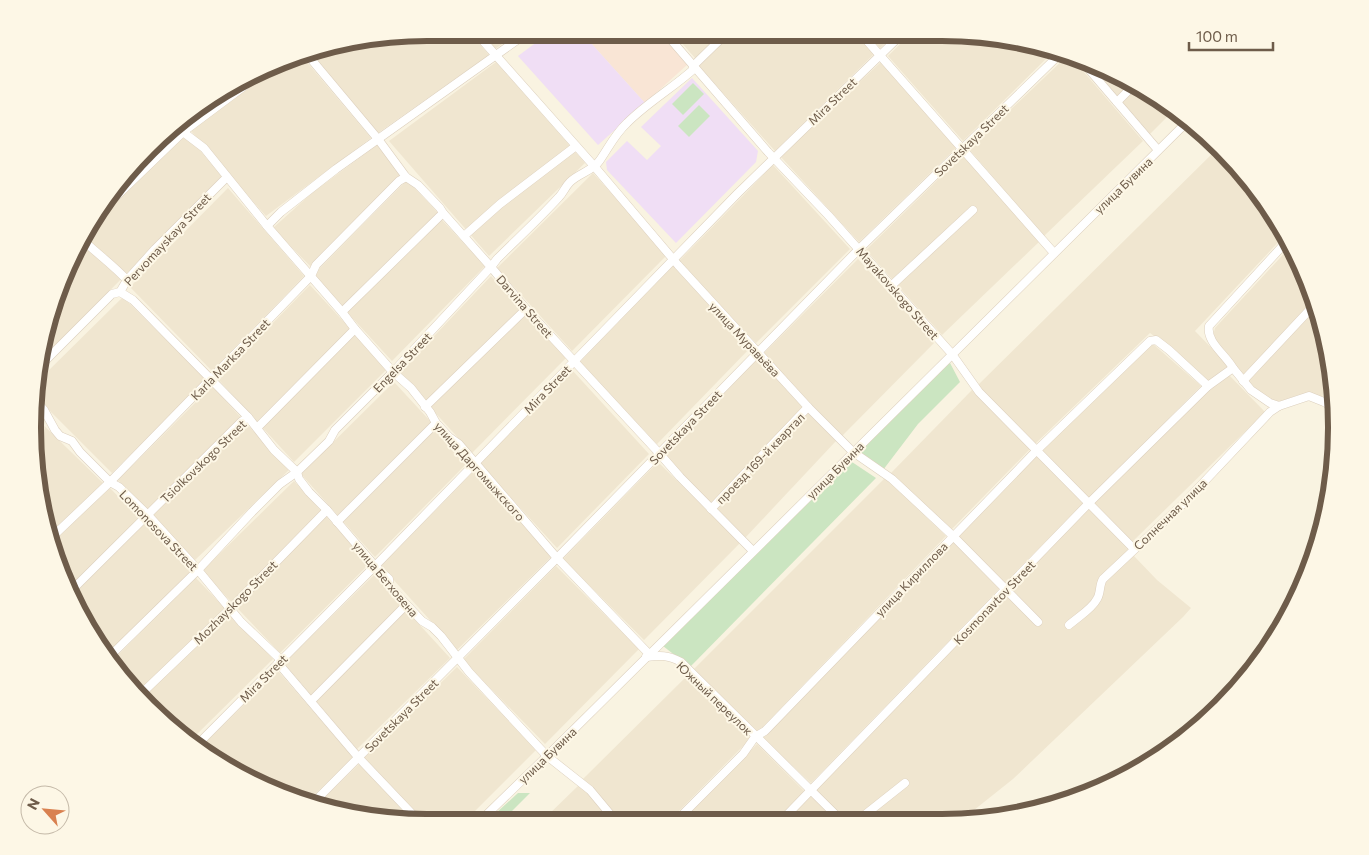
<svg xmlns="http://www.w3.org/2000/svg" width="1369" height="855" font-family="Commissioner,sans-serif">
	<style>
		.residential { fill: #f0e6d0 }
		.commercial { fill: #f9e5d5 }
		.education { fill: #f0def5 }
		.green { fill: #cbe5c1 }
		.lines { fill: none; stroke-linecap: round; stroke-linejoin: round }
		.minor-casing { stroke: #ddd0be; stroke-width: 9 }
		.minor { stroke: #fff; stroke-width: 8 }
		.labels { text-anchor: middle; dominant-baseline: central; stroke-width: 4; stroke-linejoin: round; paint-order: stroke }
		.street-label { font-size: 12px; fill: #6e5c4a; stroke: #fdf7e6 }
		.rim { fill: none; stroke: #6e5c4a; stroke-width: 6 }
	</style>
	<rect width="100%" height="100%" fill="#f9f3e1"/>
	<!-- residential -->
	<g class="residential">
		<path d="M428 33H470L489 55 378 133 311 52Z"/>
		<path d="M481 33H518L495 49Z"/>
		<path d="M674 34H720L695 58Z"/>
		<path d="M732 34 858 35 875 53 775 151 699 66Z"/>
		<path d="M868 35H894L880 48Z"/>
		<path d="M909 35 993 36 1053 52 963 141 888 56Z"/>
		<path d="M300 54 371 138 266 216 191 131 287 60Z"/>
		<path d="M1067 56 1071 57 1143 141 1044 236 969 149Z"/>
		<path d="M1087 61 1092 62 1174 110 1149 135Z"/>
		<path d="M496 62 585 163 489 256 389 141Z"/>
		<path d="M881 62 958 146 859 242 780 156Z"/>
		<path d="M181 137 193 142 222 177 44 357 54 300 97 219Z"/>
		<path d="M377 145 402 175 311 267 273 228 312 193Z"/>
		<path d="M1218 148 1239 167 1286 234 1195 331 1230 367 1209 384 1173 350 1150 333 1035 444 977 386Z"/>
		<path d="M964 154 1040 241 942 335 866 250Z"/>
		<path d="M773 165 850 249 756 343 679 261Z"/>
		<path d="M593 173 667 255 572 351 497 268Z"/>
		<path d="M407 180 439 214 344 308 314 274Z"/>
		<path d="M228 188 304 276 212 371 130 287Z"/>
		<path d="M441 219 485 266 392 361 346 311Z"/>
		<path d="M1291 246 1316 301 1332 370 1322 397 1310 393 1298 395 1282 401 1273 402 1249 386 1213 336 1215 328Z"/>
		<path d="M858 259 934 343 842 436 763 354Z"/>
		<path d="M673 266 750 348 657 444 580 362Z"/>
		<path d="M491 276 521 310 427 401 400 372Z"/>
		<path d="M310 285 387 369 294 462 218 379Z"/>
		<path d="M123 297 205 379 112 473 37 398 41 378Z"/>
		<path d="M525 315 566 358 472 453 429 406Z"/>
		<path d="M1153 344 1201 386 1088 498 1042 451Z"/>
		<path d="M758 358 836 441 745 538 664 455Z"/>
		<path d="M572 370 649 454 557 548 480 464Z"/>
		<path d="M1227 373 1265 412 1131 543 1094 504Z"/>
		<path d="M394 382 468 462 375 557 301 474Z"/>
		<path d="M212 386 289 470 195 560 118 480Z"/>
		<path d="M972 390 1031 448 951 530 891 473Z"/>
		<path d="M34 416 103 483 48 535 46 530 33 427Z"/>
		<path d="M1038 455 1083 503 1004 584 957 536Z"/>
		<path d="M658 462 740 543 644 640 563 559Z"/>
		<path d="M474 471 552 556 457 650 381 566Z"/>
		<path d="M885 478 946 536 757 733 693 670Z"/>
		<path d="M294 481 369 564 280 653 202 571Z"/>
		<path d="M110 488 191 573 106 654 99 647 52 543Z"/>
		<path d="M1089 509 1157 580 1191 608 1183 617 1013 779 959 822 785 821Z"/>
		<path d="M953 542 999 589 811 783 763 738Z"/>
		<path d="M556 566 639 649 545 744 463 660Z"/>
		<path d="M374 575 450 658 357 749 284 663Z"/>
		<path d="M196 578 273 659 189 742 112 661Z"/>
		<path d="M457 667 536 750 466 820 422 819 364 758Z"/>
		<path d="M278 671 353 757 308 801 277 793 200 748Z"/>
		<path d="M687 676 751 738 670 820H619L582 780Z"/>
		<path d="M757 744 804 791 775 821 682 820Z"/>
		<path d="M359 764 412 819H376L318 804Z"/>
		<path d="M579 785 590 794 611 820H543Z"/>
	</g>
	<!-- commercial -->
	<path class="commercial" d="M582 33 661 34 688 64 645 103Z"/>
	<!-- education -->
	<g class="education">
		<path d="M549 33H582L645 103 598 145 518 56Z"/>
		<path d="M692 78 758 151 756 162 676 243 607 170 606 162 627 141 647 160 661 146 641 127Z"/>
	</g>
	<!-- green -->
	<g class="green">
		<path d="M693 83 704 94 683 115 672 104Z"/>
		<path d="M699 105 710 116 689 137 678 126Z"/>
		<path d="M950 363 960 382 918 424 883 470 861 455 863 448 944 366Z"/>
		<path d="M849 460 876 478 690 667 663 646Z"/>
		<path d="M518 793H530L503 820 495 814Z"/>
	</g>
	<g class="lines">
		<!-- minor casing -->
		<g class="minor-casing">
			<g id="minor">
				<path d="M476 33 594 166 678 265 808 407 853 452 892 479 953 536 1038 622"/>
				<path d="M666 34 768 152 828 215 952 354 979 392 1134 549"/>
				<path d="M862 35 1054 253"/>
				<path d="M306 53 378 139 406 177 418 185 440 208 443 213 491 267 526 309 659 453 680 477 753 551"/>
				<path d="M1080 59 1158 150"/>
				<path d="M693 66 726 34"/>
				<path d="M1117 102 1133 86"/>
				<path d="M179 127 183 132 204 148 267 226 342 312 355 329 393 372 411 388 430 412 436 423 449 437 459 444 557 558 649 654"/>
				<path d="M101 211 183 132 266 70"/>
				<path d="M267 226 281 212 336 169 527 33"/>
				<path d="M464 236 500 204 576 146"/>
				<path d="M85 242C99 255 114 266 127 280"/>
				<path d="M891 286 973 210"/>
				<path d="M120 292 133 300 248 417 274 450 297 472 299 479 309 492 327 510 375 566 389 579V586L422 621 432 627 441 636 469 672 547 756 590 790 615 820"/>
				<path d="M342 312 443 213"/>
				<path d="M43 363 112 294 120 292 127 280 155 249 227 177"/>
				<path d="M1233 368C1225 354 1206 342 1209 326L1288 240"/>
				<path d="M1243 381 1316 303"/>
				<path d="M37 402 44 410 55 430 60 436 72 441 80 452 110 482 119 487 148 515 198 570 241 622 281 660"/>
				<path d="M425 407 526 309"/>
				<path d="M257 428 355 329"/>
				<path d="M711 509 808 407"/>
				<path d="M337 522 436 423"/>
				<path d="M50 539 110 482 311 276 316 265 399 181 406 177"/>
				<path d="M73 589 241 422 248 417"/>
				<path d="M1069 625C1078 617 1092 609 1097 599 1101 593 1099 585 1103 579L1185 502 1270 412 1279 406"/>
				<path d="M109 657 198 570 252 512 280 484 297 472 329 441 335 430 393 372 491 267 497 259C517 239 539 219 559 197 563 193 565 187 570 182 579 173 593 171 600 160 609 147 615 134 627 123 648 102 673 88 695 68"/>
				<path d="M646 657C660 655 668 655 681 662L842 821"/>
				<path d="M278 663 358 757 417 819"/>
				<path d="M142 693 231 608 327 510"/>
				<path d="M311 701 406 605"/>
				<path d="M196 746 375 566 738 193 901 35"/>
				<path d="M314 802 557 558 859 249 1060 54"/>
				<path d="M481 820 547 756 1189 120"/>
				<path d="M677 820 743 754 755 737 765 731 1037 450 1150 341 1156 340 1169 350 1208 386 1233 368 1251 390 1270 403 1279 406 1309 396 1324 402 1334 408"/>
				<path d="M781 821 1089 503 1208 386"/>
				<path d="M857 821 905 783"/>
			</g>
		</g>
		<!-- minor -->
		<use href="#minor" class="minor"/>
	</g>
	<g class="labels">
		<!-- street labels -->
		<g class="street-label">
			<text transform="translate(832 101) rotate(-44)">Mira Street</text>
			<text transform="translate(971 140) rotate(-44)">Sovetskaya Street</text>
			<text transform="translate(1123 185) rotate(-44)">улица Бувина</text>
			<text transform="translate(167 239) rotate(-47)">Pervomayskaya Street</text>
			<text transform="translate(898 293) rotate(49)">Mayakovskogo Street</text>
			<text transform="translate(525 306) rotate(49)">Darvina Street</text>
			<text transform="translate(745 339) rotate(47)">улица Муравьёва</text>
			<text transform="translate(230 359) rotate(-46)">Karla Marksa Street</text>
			<text transform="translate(402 362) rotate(-46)">Engelsa Street</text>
			<text transform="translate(547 389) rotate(-46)">Mira Street</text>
			<text transform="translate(685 427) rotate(-46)">Sovetskaya Street</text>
			<text transform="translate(760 458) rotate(-46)">проезд 169-й квартал</text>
			<text transform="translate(203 461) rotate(-44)">Tsiolkovskogo Street</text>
			<text transform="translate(835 470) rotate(-45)">улица Бувина</text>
			<text transform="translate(480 471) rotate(48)">улица Даргомыжского</text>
			<text transform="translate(1170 514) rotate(-44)">Солнечная улица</text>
			<text transform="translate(159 530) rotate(46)">Lomonosova Street</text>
			<text transform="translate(386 579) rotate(50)">улица Бетховена</text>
			<text transform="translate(911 579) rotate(-46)">улица Кириллова</text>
			<text transform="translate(235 602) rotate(-45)">Mozhayskogo Street</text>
			<text transform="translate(994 602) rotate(-46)">Kosmonavtov Street</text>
			<text transform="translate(263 678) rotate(-45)">Mira Street</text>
			<text transform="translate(715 698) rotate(44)">Южный переулок</text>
			<text transform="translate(401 715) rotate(-45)">Sovetskaya Street</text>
			<text transform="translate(547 755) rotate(-44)">улица Бувина</text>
		</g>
	</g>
	<!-- crop -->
	<path d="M0 0H1369V855H0ZM427 41H942A386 386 0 0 1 1328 427V428A386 386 0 0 1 942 814H427A386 386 0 0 1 41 428V427A386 386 0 0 1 427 41Z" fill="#fdf7e6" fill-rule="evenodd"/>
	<path class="rim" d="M427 41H942A386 386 0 0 1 1328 427V428A386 386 0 0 1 942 814H427A386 386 0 0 1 41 428V427A386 386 0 0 1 427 41Z"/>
	<!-- north arrow -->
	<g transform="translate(45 810) rotate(297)"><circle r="24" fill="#fdf7e6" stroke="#c4b9a8"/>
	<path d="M0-4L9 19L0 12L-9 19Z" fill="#d98150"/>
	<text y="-8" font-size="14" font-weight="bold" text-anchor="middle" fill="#6e5c4a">N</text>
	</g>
	<!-- scale -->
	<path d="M1189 42v8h84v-8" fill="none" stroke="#6e5c4a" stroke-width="2.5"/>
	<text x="1196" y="42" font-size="15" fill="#6e5c4a" stroke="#fdf7e6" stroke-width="4" paint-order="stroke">100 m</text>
</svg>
